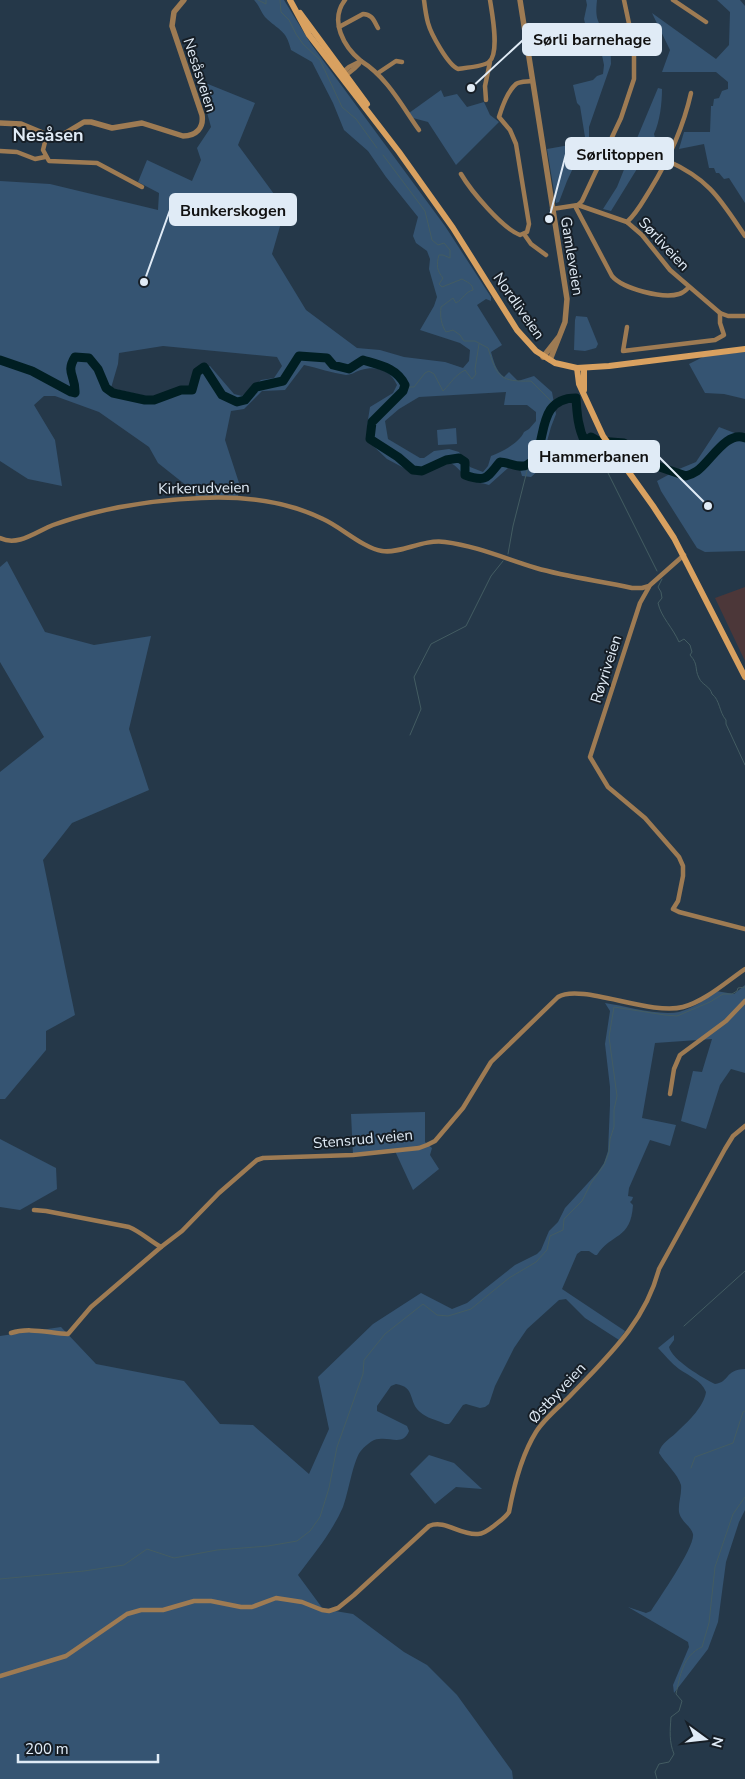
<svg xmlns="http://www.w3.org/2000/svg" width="745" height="1779" font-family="'Nunito Sans',sans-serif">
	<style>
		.education { fill: #4c3739 }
		.green { fill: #355472; fill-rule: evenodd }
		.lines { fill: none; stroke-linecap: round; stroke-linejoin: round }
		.stream { stroke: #435c62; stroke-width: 1 }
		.river { stroke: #001e22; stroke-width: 9 }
		.minor { stroke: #9e7b53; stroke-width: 4.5 }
		.tertiary { stroke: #9e7b53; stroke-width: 5.5 }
		.secondary { stroke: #d9a160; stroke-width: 6 }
		.labels { text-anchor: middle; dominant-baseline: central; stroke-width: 4; stroke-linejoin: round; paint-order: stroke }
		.street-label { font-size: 15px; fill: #e0ebf6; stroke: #161e26 }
		.quarter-label { font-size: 18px; font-weight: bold; fill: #e0ebf6; stroke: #161e26 }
		.leader { fill: none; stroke: #e0ebf6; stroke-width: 2 }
		.callout-dot { fill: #e0ebf6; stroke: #161e26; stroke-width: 2 }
		.callout { fill: #e0ebf6; stroke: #e0ebf6; stroke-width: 2 }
		.callout-label { font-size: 16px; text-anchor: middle; font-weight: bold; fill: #111 }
	</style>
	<rect width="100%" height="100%" fill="#253849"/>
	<!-- education -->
	<path class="education" d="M745 587V661L715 598Z"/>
	<!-- green -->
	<g class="green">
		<path d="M254 0H284L311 44 445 226 491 297V301L486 299 477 305 502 345 491 352C494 362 496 371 504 377L509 372 518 381 534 376 552 392 556 414 551 427 539 470 531 477 522 476 520 469 508 468 489 485C482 483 472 482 467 477 459 472 456 462 445 462 434 462 428 475 417 475L387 459 368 441 367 426 370 407 393 393 397 385C391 370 376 365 361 370 356 371 352 375 346 375 332 373 318 368 304 365L285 390 262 391 244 409 231 411 225 440 240 486 238 496 197 497 187 486 158 463 149 447 99 412 55 396H44L34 405 55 440 62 486 28 479 0 461V181L50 184 158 210 159 193 138 182 147 160 192 181 201 160 197 148 211 127 198 80 255 103 238 145 285 209 272 254 306 310 357 348 380 350 404 357 445 362 463 368 469 361 470 350 460 343 420 330 434 306 437 297 429 269 430 259 427 251 416 243 413 236 418 217 386 177 368 151 344 130 333 103 312 62 291 50C286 29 279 31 265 17 261 12 259 5 254 0ZM163 346 277 357 282 366 274 378 261 380 242 396 234 394 210 366 198 371 193 391H175L159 399 111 388 118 364 119 353ZM506 392 504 405H527L536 412V421L529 429 524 432C519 443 502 452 491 456L488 466 483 472 470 467 459 452 449 449 434 451 424 458H420L388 439 385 421 399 409 419 397Z"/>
		<path d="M586 0H597C595 18 597 24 610 36L611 64 589 127V141L607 142 603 152 585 150V137L580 106 577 103 573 85 593 80 597 76 603 74 604 65 599 40H589L584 19 587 5Z"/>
		<path d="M717 0H740L745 6V203L729 178 724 179 719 173H716L714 168H709L704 144 679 149 684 132H710L711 106H713L714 99 719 98 722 91 728 89V82L716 72H662L670 50 652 13 716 59 729 45 730 12Z"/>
		<path d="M658 88 662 89C662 103 660 121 654 134L655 138 665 141 671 146 670 151H648L611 211 603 209 617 187 629 157 628 152H607L613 140 635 143Z"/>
		<path d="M441 90 444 97 457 94 467 107 484 102 490 115 499 122 456 165 428 122 413 118 409 113Z"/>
		<path d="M581 143V151L567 181 559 202 556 203 547 149Z"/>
		<path d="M576 316 587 317 598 344 596 348 585 351 574 350 575 320Z"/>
		<path d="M745 352V399L724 394 705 393 689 364 705 356Z"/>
		<path d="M719 427 745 437V551L705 552 697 548 661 491 657 481 679 469 696 462Z"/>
		<path d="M456 428 457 444 438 445 437 430Z"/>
		<path d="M7 561 45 632 94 645 151 636 129 729 149 790 72 823 43 860 75 1015 46 1031V1050L5 1099H0V772L44 737 0 662V567Z"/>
		<path d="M745 985V1073L731 1069 720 1085 706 1129 681 1121 693 1071 702 1072 712 1039 655 1043 642 1118 676 1125 670 1146 650 1140 629 1188 628 1196 633 1197 632 1200 630 1202 633 1205C631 1240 611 1233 597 1255H595L589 1251H581L577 1254 562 1289 625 1331 619 1340 585 1318 566 1299 559 1300 527 1329 514 1348 495 1386 489 1404 485 1407 480 1408 466 1404 463 1405 451 1422 449 1424H445C437 1420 426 1418 420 1412 408 1402 416 1387 396 1384L391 1386 377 1406V1411L407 1426 409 1431C403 1446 391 1437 379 1439 372 1439 364 1447 360 1452 353 1462 348 1494 343 1507 332 1532 314 1554 298 1575L323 1609 353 1614 404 1652 427 1665 457 1695 512 1771 513 1779H0V1336L61 1327 96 1364 184 1381 220 1424 253 1425 309 1474 329 1429 318 1377 373 1324 421 1293 452 1309 467 1303 515 1265 537 1254 541 1250 549 1231 558 1222 565 1208 598 1172 604 1163 608 1151 610 1105V1087L605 1044 610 1011 605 1003C626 1006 658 1016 679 1012 693 1008 705 1000 716 991L734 994Z"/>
		<path d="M425 1112V1142L432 1148 430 1155 439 1169 413 1190 395 1151 353 1155 351 1114Z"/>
		<path d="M0 1139 56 1168 57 1189 20 1210 0 1207Z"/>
		<path d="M674 1335V1340L669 1347C672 1360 703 1378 715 1384 730 1382 724 1370 745 1369V1510L739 1522 726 1562 718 1622 708 1649 674 1693 673 1685 689 1647 688 1642 628 1607 646 1613 651 1611C659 1598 695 1547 693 1534 691 1526 681 1522 679 1512 678 1503 682 1494 681 1485 678 1474 665 1463 659 1453 660 1443 673 1437 679 1430 689 1421 704 1406 706 1392 701 1380 689 1376 679 1369 671 1363 665 1355 658 1348Z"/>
		<path d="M429 1455 454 1463 482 1489 456 1487 435 1504 410 1474Z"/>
	</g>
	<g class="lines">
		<!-- stream -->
		<g class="stream">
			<path d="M258 0 266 4V0"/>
			<path d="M280 0 281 12 289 20 296 34 303 44 320 60 342 107 356 119 377 148"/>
			<path d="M383 155 425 211 432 240 438 245 444 243 450 250V258L443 255H439C436 265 437 271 443 278L439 284 442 287 462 279C467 282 473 284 473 290 465 292 463 299 456 303L453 298 441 307C440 317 441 324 446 332L453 330 460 335 464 341H475L488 348C497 377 500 382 531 381L554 404"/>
			<path d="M405 385 408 387H414L425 373 429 371 434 374 443 391C453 381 453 377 465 370L472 379 476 374 475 369 479 344"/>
			<path d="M598 441 597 445 609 463 608 473 657 571"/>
			<path d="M508 554 513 526 529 463"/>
			<path d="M662 579 658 587 661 592 662 598 658 603C661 617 673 628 679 642L684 639 690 645 692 652 690 655C699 665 694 668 699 678 702 685 710 686 712 694 720 700 719 712 726 720V724L745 765"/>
			<path d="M410 735 421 709 414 677 431 644 466 626 491 576 503 561"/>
			<path d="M684 1326 745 1271"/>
			<path d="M691 1468 695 1457 733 1443 743 1412 745 1411"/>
			<path d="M0 1579 84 1571 124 1565 147 1549 174 1558 217 1550 268 1546 297 1541 310 1531 320 1517 329 1488 337 1447 363 1374 364 1360 385 1334 423 1304 437 1315 448 1316 471 1309 509 1278 536 1262 547 1250 550 1236 563 1230 564 1219 582 1201 591 1183 604 1165 609 1152 610 1139 614 1127V1110L617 1096 609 1037 614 1007 665 1015 677 1016 710 1002 723 994H732L737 991 738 988 745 987"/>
			<path d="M657 1779 655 1772 659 1764 669 1762 674 1754C669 1742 670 1731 671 1717L679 1711 682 1701 676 1694C680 1676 683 1655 702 1647L709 1623 715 1567 733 1514 745 1497"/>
		</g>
		<!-- river -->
		<path class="river" d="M0 360 32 371 71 392 75 393C76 376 65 373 75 357L89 358 98 369 106 388 113 393 145 400H154L181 390H192L197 372 204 367 222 395 237 402 245 400 256 387 283 381 299 356 327 358 333 365 349 369 363 360C380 365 397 368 405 385L403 391 372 422 370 439 398 457 413 470 422 471 446 460 459 458 465 462V475C487 483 487 477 500 462 508 462 519 469 527 465 551 453 531 398 576 398 577 414 578 428 585 442L591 437 598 441 624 443 627 446 631 461 654 465 686 476C690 475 694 473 697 471 710 462 727 430 745 438"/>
		<!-- minor -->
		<g class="minor">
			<path d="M345 0C329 21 344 47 361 61"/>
			<path d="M424 0C425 8 426 16 428 23 431 34 448 65 458 69 465 68 485 66 489 62 500 53 492 13 490 0"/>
			<path d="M673 0 706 22"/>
			<path d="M339 27 363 14C372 14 374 21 378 28"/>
			<path d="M342 73 349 67 361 61C387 77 402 106 419 130"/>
			<path d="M378 73 396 61 402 62"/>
			<path d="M345 76 355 68 359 64"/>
			<path d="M486 100 485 86 490 62"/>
			<path d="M47 134 43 150 49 161 97 163 142 187"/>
			<path d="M0 151 17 152 35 159 45 157"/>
			<path d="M668 161C710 180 720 199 745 236"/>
			<path d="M461 174C471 191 502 228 520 235L527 232 529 224 516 144 510 130 499 117C502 107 508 91 516 84 521 81 527 82 532 81"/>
			<path d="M578 205 582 201 621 118 634 79V47L624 0"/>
			<path d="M575 206 612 276C623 289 663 299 679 294 684 293 686 290 689 287"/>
			<path d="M552 209 578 205 627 222 642 235 670 270 720 313 728 316H745"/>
			<path d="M627 222C637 213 643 201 650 190 669 159 683 129 691 93"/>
			<path d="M524 234 531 244 546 255"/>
			<path d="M627 327 623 351 715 340 724 335 720 323V313"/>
			<path d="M0 538C18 547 37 531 53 525 101 508 151 500 201 498 243 496 284 500 323 519 341 527 363 548 382 551 401 554 422 539 445 542 477 546 506 559 536 568 567 577 601 581 632 588H642L649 586 684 555"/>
			<path d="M649 587 640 603 590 757 608 787 645 818 679 857 683 866V876L678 901 673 909 679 912 745 929"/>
			<path d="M670 1094 674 1069 680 1055 726 1021 745 1001"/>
			<path d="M34 1210 46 1211 129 1227C141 1232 150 1241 161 1247L182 1231 219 1193 257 1160 263 1158 353 1155 419 1148 427 1145 435 1141 463 1108 491 1062 558 997C581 983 650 1016 683 1007 705 1001 726 982 745 969"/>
			<path d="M11 1333C29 1327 49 1333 68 1334L91 1307 161 1247"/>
			<path d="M0 1676 66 1656 127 1614 141 1610H163L194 1601H211L241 1607H252L276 1598 302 1602 322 1610 329 1611 338 1608 354 1595 429 1526C445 1519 461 1536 478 1534 484 1534 490 1529 495 1525 500 1521 505 1518 509 1512 514 1485 521 1456 536 1432 544 1419 559 1407 570 1396 607 1357 645 1323 659 1269L725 1149 733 1136 745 1126"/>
		</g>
		<!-- tertiary -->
		<g class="tertiary">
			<path d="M520 0 567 299 565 322 550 360"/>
			<path d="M0 123 21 124 50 136H56L64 134 84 122H91L112 128 142 123 183 136C196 136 204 128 202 115L172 26 174 12 184 0"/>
			<path d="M543 357 558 338"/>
		</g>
		<!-- secondary -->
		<g class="secondary">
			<path d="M290 0 309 35 399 152 453 228 517 330 536 351 555 363 577 368 609 366 745 349"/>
			<path d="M300 13 367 104"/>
			<path d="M577 368 579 384 603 436 653 506 674 538 745 677"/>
			<path d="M584 390V368"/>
		</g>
	</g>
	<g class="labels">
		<!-- street labels -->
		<g class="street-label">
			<text transform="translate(200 75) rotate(72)">Nesåsveien</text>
			<text transform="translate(664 244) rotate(47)">Sørliveien</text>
			<text transform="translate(572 256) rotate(81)">Gamleveien</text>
			<text transform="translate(519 306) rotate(55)">Nordliveien</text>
			<text transform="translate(204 488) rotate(-1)">Kirkerudveien</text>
			<text transform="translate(606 669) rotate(-72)">Røyriveien</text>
			<text transform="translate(363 1139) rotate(-5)">Stensrud veien</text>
			<text transform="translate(557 1393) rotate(-47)">Østbyveien</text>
		</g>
		<!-- quarter labels -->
		<g class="quarter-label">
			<text x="48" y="135">Nesåsen</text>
		</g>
	</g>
	<!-- callouts -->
	<path class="leader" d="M471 88L523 40M549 219L566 154M144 282L170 210M708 506L659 457"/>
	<g class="callout-dot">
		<circle cx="471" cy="88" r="5"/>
		<circle cx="549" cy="219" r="5"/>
		<circle cx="144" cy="282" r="5"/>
		<circle cx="708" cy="506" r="5"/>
	</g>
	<g class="callout">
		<rect x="523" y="24" width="138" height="31" rx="5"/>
		<rect x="566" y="138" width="107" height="31" rx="5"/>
		<rect x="170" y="194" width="126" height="31" rx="5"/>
		<rect x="529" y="441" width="130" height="31" rx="5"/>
	</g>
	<g class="callout-label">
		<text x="592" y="45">Sørli barnehage</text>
		<text x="620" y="160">Sørlitoppen</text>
		<text x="233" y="216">Bunkerskogen</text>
		<text x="594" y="462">Hammerbanen</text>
	</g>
	<!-- north arrow -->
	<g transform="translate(705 1739) rotate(105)" stroke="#161e26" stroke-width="4" paint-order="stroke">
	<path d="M0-4L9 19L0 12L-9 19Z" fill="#e0ebf6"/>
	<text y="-8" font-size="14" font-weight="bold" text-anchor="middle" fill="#e0ebf6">N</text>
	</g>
	<!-- scale -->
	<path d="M18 1754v8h140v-8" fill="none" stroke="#e0ebf6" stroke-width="2.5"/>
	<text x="25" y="1754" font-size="15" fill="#e0ebf6" stroke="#161e26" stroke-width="4" paint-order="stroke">200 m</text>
</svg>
